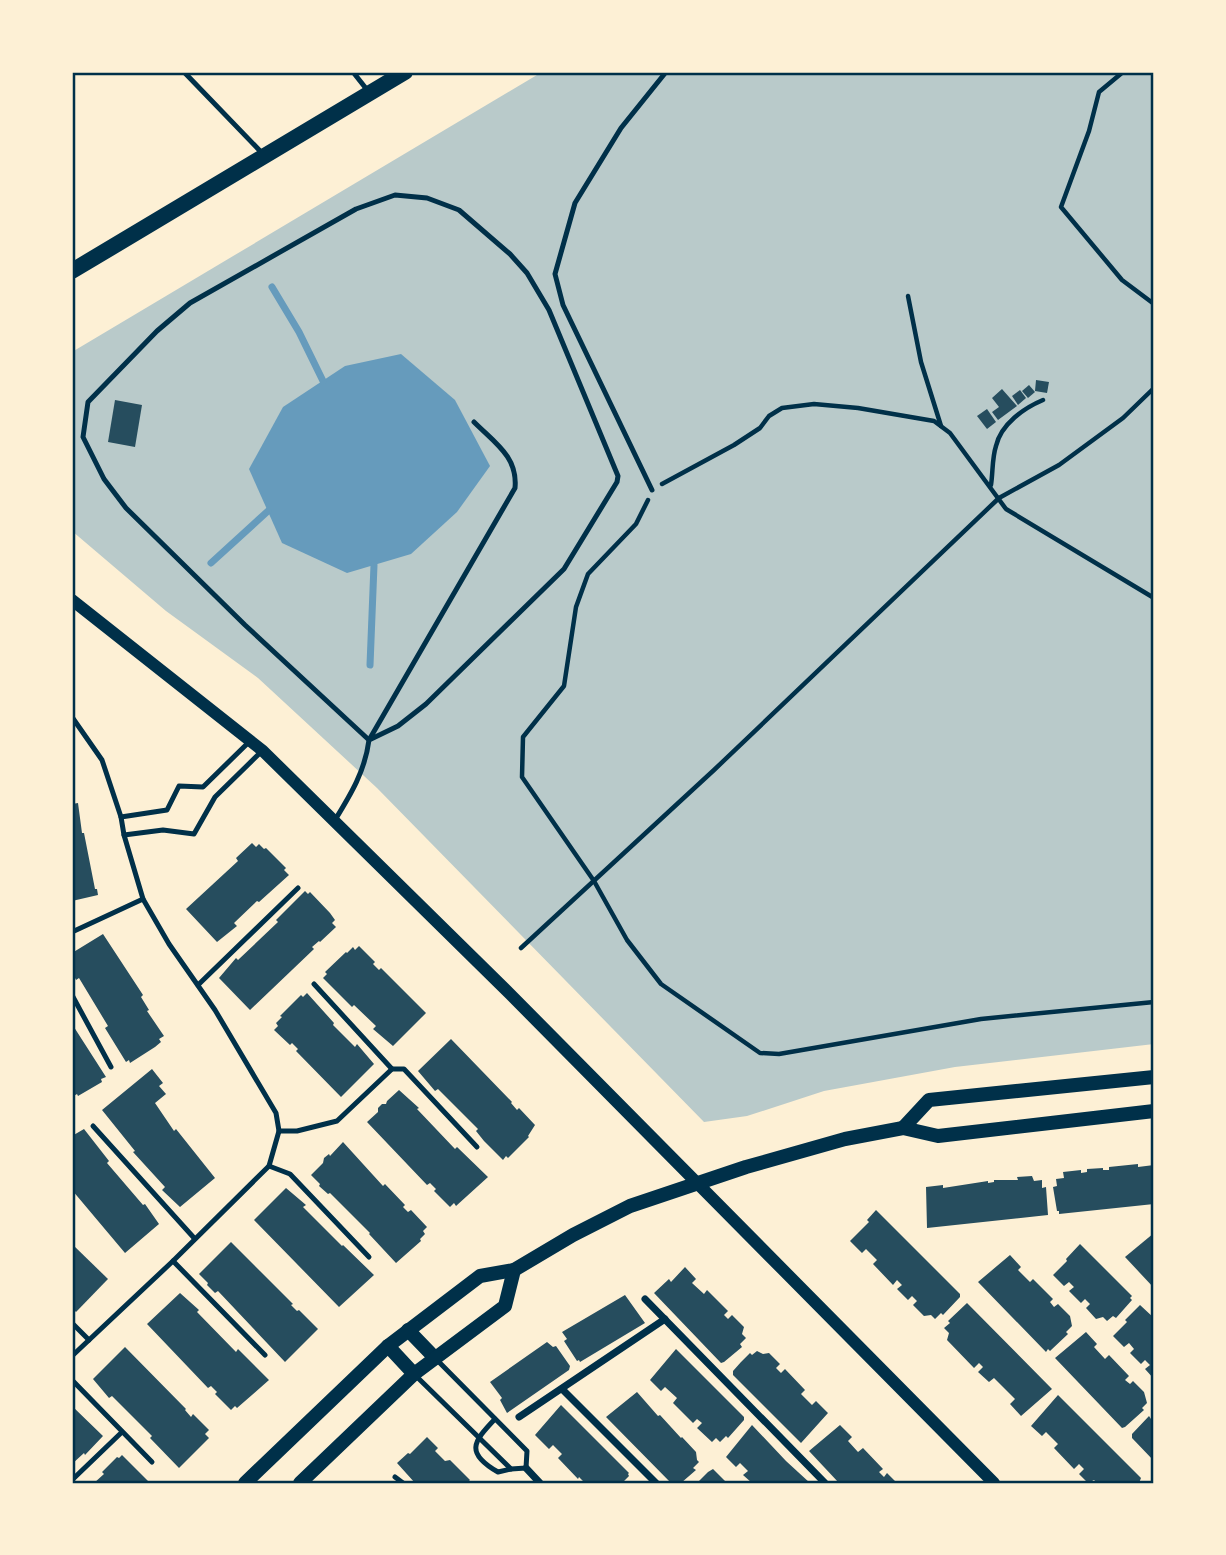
<svg xmlns="http://www.w3.org/2000/svg" width="1226" height="1555" font-family="'Titillium Web',sans-serif">
	<style>
		.green { fill: #b9caca }
		.water { fill: #669bbc }
		.lines { fill: none; stroke-linecap: round; stroke-linejoin: round }
		.stream { stroke: #669bbc; stroke-width: 7 }
		.building { fill: #264d5e }
		.path { stroke: #003049; stroke-width: 4.5 }
		.service { stroke: #003049; stroke-width: 5 }
		.minor { stroke: #003049; stroke-width: 7 }
		.tertiary { stroke: #003049; stroke-width: 12 }
		.secondary { stroke: #003049; stroke-width: 14 }
		.primary { stroke: #003049; stroke-width: 16 }
		.neatline { fill: none; stroke: #003049; stroke-width: 2.5 }
	</style>
	<rect width="100%" height="100%" fill="#fdf0d5"/>
	<!-- green -->
	<path class="green" d="M542 72H1154V1044L955 1067 824 1091 747 1116 704 1122 377 788 258 678 166 611 72 531V352Z"/>
	<!-- water -->
	<path class="water" d="M401 354 455 400 490 466 457 512 411 554 347 573 282 543 249 469 283 407 345 366Z"/>
	<g class="lines">
		<!-- stream -->
		<g class="stream">
			<path d="M272 287 299 332 323 381"/>
			<path d="M211 563 268 511"/>
			<path d="M370 665 374 565"/>
		</g>
	</g>
	<!-- building -->
	<g class="building">
		<path d="M1036 380 1049 382 1047 393 1035 391Z"/>
		<path d="M1029 385 1035 392 1028 398 1022 391Z"/>
		<path d="M1002 389 1017 406 998 420 992 412 999 407 992 398Z"/>
		<path d="M1020 390 1026 398 1018 405 1012 396Z"/>
		<path d="M115 400 142 405 135 447 108 442Z"/>
		<path d="M987 409 996 422 987 429 977 416Z"/>
		<path d="M78 803 82 833H84L95 889H97L98 895 72 901V804Z"/>
		<path d="M252 843 256 847 259 844 264 849 266 848 286 868 284 870 289 875 259 902 257 901 234 923 237 926 217 942 186 909 238 861 236 858Z"/>
		<path d="M305 891 308 894 310 892 330 913 335 920 332 923 336 927 320 942 319 941 312 947 314 949 250 1010 219 978 236 958 238 960 278 922 276 920Z"/>
		<path d="M103 934 143 995 141 997 149 1010 147 1011 164 1036 159 1039 161 1042 155 1047 130 1063 129 1060 126 1062 105 1028 108 1026 79 978 76 980 72 972V953Z"/>
		<path d="M359 946 375 962 373 964 379 970 381 968 426 1013 393 1046 373 1029 376 1026 354 1005 352 1007 323 978 327 974 325 972 346 952 347 953 353 947 355 950Z"/>
		<path d="M307 993 334 1023 333 1025 355 1047 357 1044 374 1064 341 1097 296 1051 298 1049 292 1043 290 1045 274 1030 278 1026 276 1023 282 1017 280 1016 301 995 303 997Z"/>
		<path d="M72 1024 106 1077 101 1079 102 1082 78 1096 77 1094 72 1097Z"/>
		<path d="M451 1039 512 1102 511 1103 517 1110 519 1108 535 1125 528 1136 529 1137 508 1158 506 1156 503 1160 484 1141 476 1131 478 1129 438 1089 435 1091 418 1071Z"/>
		<path d="M152 1069 163 1083 159 1086 166 1094 155 1103 174 1131 176 1129 215 1178 180 1207 162 1190 165 1187 133 1152 135 1151 102 1110Z"/>
		<path d="M399 1090 419 1108 417 1109 455 1149 457 1147 488 1177 456 1206 454 1203 450 1207 434 1191 436 1189 430 1183 427 1185 367 1122 378 1112V1108L382 1104H386L387 1101Z"/>
		<path d="M84 1129 109 1161 107 1163 143 1205 145 1204 159 1224 125 1253 72 1190V1136Z"/>
		<path d="M343 1142 383 1186 385 1184 405 1205 403 1207 408 1212 411 1210 427 1227 423 1231 425 1234 420 1239 421 1241 396 1263 369 1234 370 1233 330 1193 328 1194 319 1186 320 1184 311 1175 323 1163 324 1158 329 1154 330 1156Z"/>
		<path d="M1138 1164V1167L1154 1165V1204L1059 1214V1211H1057L1053 1187 1057 1186 1056 1179 1064 1178 1063 1172 1081 1170V1173L1087 1172V1169L1103 1168V1170H1109V1167Z"/>
		<path d="M1032 1176 1034 1181 1042 1180V1188L1046 1187 1048 1215 927 1228 926 1187 943 1185V1188L988 1181V1183L994 1182V1180H1018L1017 1177Z"/>
		<path d="M286 1188 306 1205 303 1207 342 1246 343 1245 374 1275 339 1307 254 1220Z"/>
		<path d="M876 1210 960 1294V1297L943 1315 941 1313 935 1319 931 1315 924 1316 913 1305 917 1301 912 1296 908 1300 897 1289 902 1285 897 1280 893 1285 873 1264 877 1260 866 1249 862 1253 850 1241 869 1222 867 1220Z"/>
		<path d="M1154 1233V1288L1125 1257Z"/>
		<path d="M231 1242 293 1304 291 1305 297 1311 299 1310 318 1329 285 1362 218 1291 215 1293 207 1285 208 1283 199 1274Z"/>
		<path d="M72 1244 108 1279 76 1312 72 1308Z"/>
		<path d="M1080 1244 1132 1296 1130 1298 1132 1300 1116 1318 1113 1316 1107 1321 1103 1317 1096 1319 1086 1308 1090 1304 1085 1299 1081 1303 1069 1291 1074 1287 1069 1282 1064 1286 1053 1275 1067 1261 1066 1259Z"/>
		<path d="M1010 1255 1021 1267 1018 1270 1030 1282 1033 1279 1053 1299 1050 1302 1054 1307 1058 1304 1070 1316 1072 1326 1066 1332 1068 1334 1050 1351 1048 1349 1046 1352 978 1282Z"/>
		<path d="M685 1267 696 1279 692 1283 704 1294 707 1290 728 1311 724 1315 728 1319 732 1315 744 1327 742 1334 746 1338 740 1344 742 1347 724 1362 721 1363 654 1293 669 1279 671 1282Z"/>
		<path d="M180 1293 199 1310 197 1312 236 1352 238 1349 269 1380 237 1408 235 1406 231 1410 215 1394 217 1392 211 1386 208 1388 147 1324Z"/>
		<path d="M625 1295 645 1323 580 1362 579 1360 577 1361 564 1341 567 1339 562 1332Z"/>
		<path d="M967 1303 1052 1389 1021 1416 1010 1404 1015 1399 994 1378 989 1382 978 1372 983 1367 979 1363 974 1368 947 1340 949 1333 944 1328 950 1323 948 1321Z"/>
		<path d="M1140 1305 1154 1318V1379L1145 1369 1150 1365 1145 1360 1141 1364 1130 1353 1134 1349 1129 1343 1124 1347 1113 1336 1127 1322 1125 1320Z"/>
		<path d="M1086 1332 1097 1344 1094 1347 1105 1359 1109 1355 1129 1376 1125 1380 1130 1384 1133 1381 1144 1392 1147 1403 1142 1408 1144 1410 1125 1427 1122 1428 1055 1358Z"/>
		<path d="M547 1342 553 1347 556 1346 570 1366 569 1370 507 1413 500 1400 502 1398 490 1382Z"/>
		<path d="M125 1347 186 1409 185 1410 191 1417 193 1414 209 1430 205 1434 209 1438 179 1468 150 1438 152 1436 112 1396 109 1398 93 1379Z"/>
		<path d="M676 1349 744 1417V1420L728 1438 726 1436 720 1442 716 1438 712 1442 697 1428 702 1423 697 1419 693 1423 673 1403 677 1398 665 1387 661 1391 650 1380Z"/>
		<path d="M757 1351 763 1354 769 1353 780 1364 776 1368 781 1373 785 1369 805 1390 801 1394 812 1405 816 1401 828 1413 801 1443 733 1375V1371L741 1362 750 1353 752 1355Z"/>
		<path d="M637 1392 658 1416 660 1415 681 1438 682 1437 696 1452 697 1460 699 1462 693 1468 696 1470 681 1483H671L606 1417Z"/>
		<path d="M1058 1395 1141 1478 1139 1483H1097L1094 1480 1088 1483 1079 1474 1084 1469 1079 1464 1074 1469 1054 1448 1058 1444 1046 1432 1042 1436 1031 1426Z"/>
		<path d="M561 1405 629 1473 628 1474 629 1476 622 1483H583L584 1482 579 1477 578 1479 558 1458 562 1454 553 1445 549 1449 535 1435Z"/>
		<path d="M72 1406 103 1436 85 1455 84 1453 72 1464Z"/>
		<path d="M1149 1416 1151 1419 1154 1416V1461L1132 1438V1434Z"/>
		<path d="M752 1425 786 1461 810 1483H752L743 1475 748 1471 740 1463 736 1467 726 1457Z"/>
		<path d="M840 1425 852 1437 848 1441 858 1452 863 1448 883 1469 879 1472 884 1477 887 1473 897 1483H839L809 1451Z"/>
		<path d="M427 1437 438 1448 435 1451 445 1461 450 1460 470 1480 467 1483H415L397 1463 408 1453 410 1454Z"/>
		<path d="M122 1455 150 1483H94L104 1474 102 1472 117 1457 119 1458Z"/>
		<path d="M713 1469 727 1483H697L708 1472Z"/>
	</g>
	<g class="lines">
		<!-- path -->
		<g class="path">
			<path d="M1123 72 1099 92 1089 131 1061 207 1122 280 1154 304"/>
			<path d="M908 296 921 362 941 426"/>
			<path d="M662 484 734 445 760 428 769 416 782 408 814 404 858 408 934 421 950 433 1006 509 1154 598"/>
			<path d="M991 485C993 472 992 458 996 446 1001 424 1024 408 1043 400"/>
			<path d="M648 500 636 524 588 574 576 607 564 686 523 737 522 777 594 881 627 940 661 984 760 1053 779 1054 981 1019 1154 1002"/>
			<path d="M521 948 714 770 999 498 1059 465 1123 418 1154 388"/>
		</g>
		<!-- service -->
		<g class="service">
			<path d="M184 72 263 154"/>
			<path d="M353 72 368 91"/>
			<path d="M652 490 563 305 555 274 575 203 621 128 666 72"/>
			<path d="M72 717 102 760 121 817 124 835 143 899 169 944 215 1010 276 1113 279 1131 269 1166 173 1261 72 1356"/>
			<path d="M369 740 515 488C518 457 495 443 474 422"/>
			<path d="M121 817 167 810 179 786 203 787 250 741"/>
			<path d="M335 820C351 794 365 771 369 740L245 625 126 508 104 479 83 437 88 402 157 331 190 303 356 209 395 195 427 198 459 210 510 254 527 273 549 310 618 476 617 482 564 569 426 704 398 726 369 740"/>
			<path d="M124 835 163 830 194 834 215 797 262 751"/>
			<path d="M72 932 143 899"/>
			<path d="M314 984 392 1069"/>
			<path d="M198 985 298 888"/>
			<path d="M72 995 111 1067"/>
			<path d="M93 1126 195 1239"/>
			<path d="M279 1131H297L337 1121 392 1069H404L477 1147"/>
			<path d="M269 1166 290 1174 369 1257"/>
			<path d="M173 1261 265 1355"/>
			<path d="M72 1323 89 1340"/>
			<path d="M416 1376 511 1469 526 1468 527 1451 435 1358"/>
			<path d="M72 1380 152 1462"/>
			<path d="M495 1419C473 1442 465 1453 498 1472L511 1469"/>
			<path d="M395 1477 403 1483"/>
			<path d="M72 1480 122 1432"/>
		</g>
		<!-- minor -->
		<g class="minor">
			<path d="M645 1299 825 1483"/>
			<path d="M562 1389 656 1483"/>
			<path d="M519 1417 665 1319"/>
			<path d="M526 1468 540 1483"/>
		</g>
		<!-- tertiary -->
		<path class="tertiary" d="M72 600 263 751 510 994 994 1483"/>
		<!-- secondary -->
		<g class="secondary">
			<path d="M903 1128 929 1100 1154 1077"/>
			<path d="M408 1330 435 1358"/>
			<path d="M388 1346 414 1374"/>
			<path d="M245 1483 388 1346 480 1276 514 1270 573 1235 630 1206 746 1167 845 1139 903 1128 938 1136 1154 1111"/>
			<path d="M300 1483 414 1374 505 1306 514 1270"/>
		</g>
		<!-- primary -->
		<path class="primary" d="M72 271 405 72"/>
	</g>
	<!-- border -->
	<rect width="1226" height="1555" fill="none" stroke="#fdf0d5" stroke-width="147"/>
	<rect x="74" y="74" width="1078" height="1408" class="neatline"/>
</svg>
